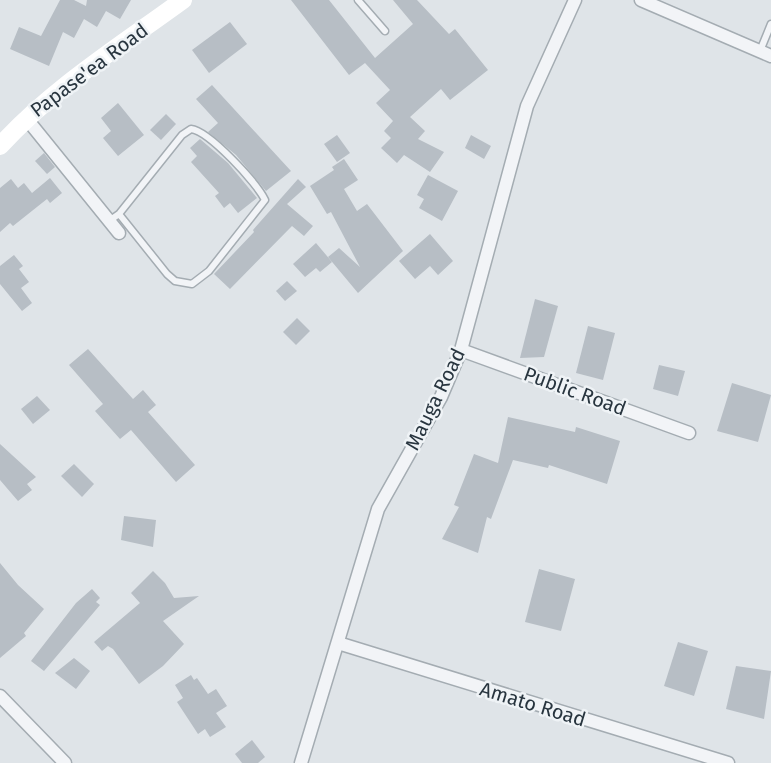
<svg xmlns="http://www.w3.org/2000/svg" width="771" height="763" font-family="'Fira Sans',sans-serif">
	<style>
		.building { fill: #b7bec5 }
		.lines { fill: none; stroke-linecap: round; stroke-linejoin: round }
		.lane-casing { stroke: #a4acb2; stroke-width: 9 }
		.street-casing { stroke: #a4acb2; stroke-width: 15 }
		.lane { stroke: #f2f4f7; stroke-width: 6 }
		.street { stroke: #f2f4f7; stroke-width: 12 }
		.secondary { stroke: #fff; stroke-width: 18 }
		.labels { text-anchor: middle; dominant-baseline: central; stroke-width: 5; stroke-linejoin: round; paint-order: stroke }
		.street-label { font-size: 20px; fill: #28353f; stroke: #eff3f6 }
	</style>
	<rect width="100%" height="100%" fill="#dfe4e8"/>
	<!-- building -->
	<g class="building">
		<path d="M60 0H74L86 6 87 0H131L120 19 106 11 97 27 84 19 74 38 63 32 49 66 10 49 19 27 41 36Z"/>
		<path d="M291 0H329L375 58 413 24 393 0H417L449 34 455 29 488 70 450 100 441 89 410 117 425 131 418 139 444 152 430 172 404 155 397 163 381 148 391 138 384 131 393 121 376 103 390 90 365 63 349 75Z"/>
		<path d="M230 22 247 44 209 73 192 50Z"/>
		<path d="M212 85 291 171 266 191 236 155 208 132 218 123 196 99Z"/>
		<path d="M118 103 144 135 118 156 103 138 111 131 101 118Z"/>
		<path d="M166 114 176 124 161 140 150 130Z"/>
		<path d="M337 135 350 153 337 162 324 144Z"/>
		<path d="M471 135 491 146 484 159 465 148Z"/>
		<path d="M200 139 228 163 257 198 238 213 230 203 224 208 215 196 219 193 191 162 197 156 190 148Z"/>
		<path d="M44 153 55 167 47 174 35 161Z"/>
		<path d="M344 159 358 180 344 189 357 211 367 204 403 251 358 293 328 257 339 248 360 267 331 212 327 214 310 186 334 170 332 167Z"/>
		<path d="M428 175 458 191 442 221 419 208 424 199 417 195Z"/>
		<path d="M50 178 62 193 50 203 47 199 13 226 10 223 0 232V188L11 179 18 188 24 183 32 193Z"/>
		<path d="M298 179 306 187 287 204 313 226 304 236 292 226 230 289 214 274 254 232 253 230Z"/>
		<path d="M430 234 453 261 438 275 430 266 415 279 399 261Z"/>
		<path d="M316 243 332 262 320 272 316 268 305 277 293 264Z"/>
		<path d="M14 255 23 266 19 269 29 282 21 288 32 303 22 311 0 284V266Z"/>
		<path d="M287 281 297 291 285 301 276 291Z"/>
		<path d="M535 299 558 306 544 357 520 358Z"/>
		<path d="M297 318 310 331 296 345 283 332Z"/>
		<path d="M588 326 615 333 603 380 576 373Z"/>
		<path d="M88 349 133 399 143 390 156 405 148 412 195 465 176 482 131 430 120 439 95 411 103 404 69 365Z"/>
		<path d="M659 365 685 371 678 396 653 389Z"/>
		<path d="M732 383 771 395 758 442 717 431Z"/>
		<path d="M37 396 50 410 33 424 21 409Z"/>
		<path d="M508 417 575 432 576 427 620 441 607 484 549 465 548 468 513 460 491 519 487 517 478 553 442 539 459 507 454 505 474 454 498 463Z"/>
		<path d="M0 444 36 477 27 484 32 490 18 501 0 480Z"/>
		<path d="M74 464 94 484 82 497 61 476Z"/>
		<path d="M124 516 156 520 153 547 121 540Z"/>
		<path d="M0 563 18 585 44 609 24 633 26 636 0 658Z"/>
		<path d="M539 569 575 579 561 631 525 622Z"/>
		<path d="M153 571 165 583 174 598 199 596 163 621 184 644 163 666 139 684 113 649 108 646 102 651 94 642 140 603 131 593Z"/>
		<path d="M92 589 100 598 96 602 100 605 44 671 31 661 76 603Z"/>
		<path d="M678 642 708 651 694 696 664 686Z"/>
		<path d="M74 658 90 671 76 689 55 673Z"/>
		<path d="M736 666 771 671 764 719 726 709Z"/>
		<path d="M191 675 194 680 197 678 208 694 216 689 227 706 216 713 226 727 210 737 205 729 198 734 177 702 183 698 175 685Z"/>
		<path d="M252 740 265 757 258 763H242L235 754Z"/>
	</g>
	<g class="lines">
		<!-- lane casing -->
		<g class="lane-casing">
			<g id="lane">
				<path d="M358 0 385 31"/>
				<path d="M760 51 771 24"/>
				<path d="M109 221 119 214 182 135 191 129C209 131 257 183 265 200L209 271 192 284 175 281 167 274 119 214"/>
			</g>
		</g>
		<!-- street casing -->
		<g class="street-casing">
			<g id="street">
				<path d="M641 0 771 56"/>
				<path d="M26 118 119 233"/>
				<path d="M461 350 689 433"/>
				<path d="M338 643 728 763"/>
				<path d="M0 696 65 763"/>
				<path d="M301 763 378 509 441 397 461 350 527 106 575 0"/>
			</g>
		</g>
		<!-- lane -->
		<use href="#lane" class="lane"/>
		<!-- street -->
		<use href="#street" class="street"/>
		<!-- secondary -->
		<path class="secondary" d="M0 146C53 88 120 46 183 0"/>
	</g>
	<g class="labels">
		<!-- street labels -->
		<g class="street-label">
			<text transform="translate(89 70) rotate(-37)">Papase'ea Road</text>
			<text transform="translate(575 391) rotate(20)">Public Road</text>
			<text transform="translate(435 399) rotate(-64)">Mauga Road</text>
			<text transform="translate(533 704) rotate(17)">Amato Road</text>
		</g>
	</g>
</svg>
